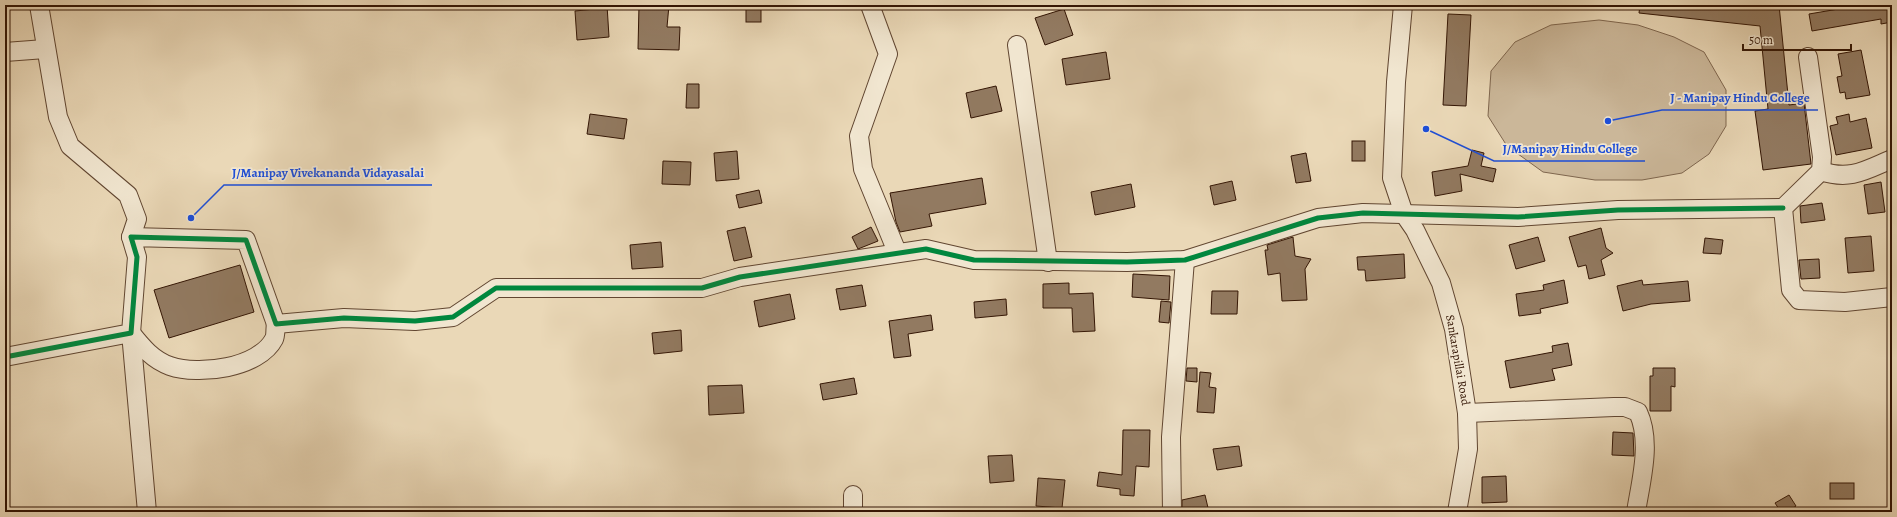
<svg xmlns="http://www.w3.org/2000/svg" width="1897" height="517" font-family="Alegreya,serif">
	<style>
		.green { fill: #cbb799; stroke: #7f664e }
		.building { fill: #927a61; stroke: #331504 }
		.lines { fill: none; stroke-linecap: round; stroke-linejoin: round }
		.minor-casing { stroke: #614631; stroke-width: 20 }
		.minor { stroke: #f1e6d0; stroke-width: 18 }
		.cycleway-casing { stroke: #f1e6d0; stroke-width: 8 }
		.cycleway { stroke: #00873e; stroke-width: 5 }
		.labels { text-anchor: middle; dominant-baseline: central; stroke-width: 3.5; stroke-linejoin: round; paint-order: stroke }
		.street-label { font-size: 12px; fill: #331504; stroke: #f1e6d0 }
		.leader { fill: none; stroke: #1d4ed8; stroke-width: 1.5 }
		.callout-dot { fill: #1d4ed8; stroke: #f1e6d0; stroke-width: 1.5 }
		.callout-label { font-size: 13px; text-anchor: middle; font-weight: bold; fill: #1d4ed8; stroke: #f1e6d0; stroke-width: 3.5; stroke-linejoin: round; paint-order: stroke }
	</style>
	<rect width="100%" height="100%" fill="#ead8b7"/>
	<filter id="stains"><feTurbulence type="fractalNoise" baseFrequency=".005" numOctaves="4"/><feColorMatrix values="0 0 0 0 .2 0 0 0 0 .09 0 0 0 0 .02 0 0 0 .5 -.17"/></filter>
	<radialGradient id="worn" r=".72"><stop offset=".6" stop-color="#630" stop-opacity="0"/><stop offset="1" stop-color="#630" stop-opacity=".3"/></radialGradient>
	<!-- green -->
	<path class="green" d="M1599 20 1638 25 1674 37 1704 52 1726 90V126L1709 154 1682 173 1642 180H1595L1543 172 1507 146 1488 116 1491 71 1515 42 1551 25Z"/>
	<!-- building -->
	<g class="building">
		<path d="M595 5H607L609 37 577 40 575 11 595 9Z"/>
		<path d="M639 5H669L667 27H680L679 50 638 49Z"/>
		<rect x="746" y="5" width="15" height="17"/>
		<path d="M1640 5H1779L1789 105 1804 103 1811 164 1763 170 1755 111 1768 109 1760 26 1639 13Z"/>
		<path d="M1862 5H1892V22L1881 24V19L1812 31 1809 14Z"/>
		<path d="M1064 9 1073 35 1045 45 1035 18Z"/>
		<path d="M1448 14 1471 15 1466 106 1443 105Z"/>
		<path d="M1861 50 1870 95 1846 99 1845 92 1840 93 1837 77 1842 76 1838 54Z"/>
		<path d="M1106 52 1110 79 1066 85 1062 59Z"/>
		<path d="M687 84H699V108H686Z"/>
		<path d="M996 86 1002 111 971 118 966 93Z"/>
		<path d="M590 114 627 119 624 139 587 134Z"/>
		<path d="M1849 114 1850 122 1866 118 1872 148 1836 155 1830 126 1838 124 1836 117Z"/>
		<rect x="1352" y="141" width="13" height="20"/>
		<path d="M1472 150 1484 153 1481 166 1496 169 1493 182 1460 174 1462 191 1435 196 1432 172 1468 166Z"/>
		<path d="M737 151 739 179 716 181 714 153Z"/>
		<path d="M1306 153 1311 181 1296 183 1291 156Z"/>
		<path d="M663 161 691 162 690 185 662 184Z"/>
		<path d="M982 178 986 204 929 214 932 226 900 232 896 222 890 193Z"/>
		<path d="M1232 181 1236 200 1214 205 1210 186Z"/>
		<path d="M1881 182 1885 212 1868 214 1864 185Z"/>
		<path d="M1131 184 1135 207 1095 215 1091 192Z"/>
		<path d="M759 190 762 203 739 208 736 195Z"/>
		<path d="M1822 203 1825 220 1801 223 1800 206Z"/>
		<path d="M745 227 752 257 734 261 727 231Z"/>
		<path d="M871 227 878 241 858 249 852 237Z"/>
		<path d="M1601 228 1606 248 1613 253 1601 260 1605 275 1589 279 1586 265 1578 267 1569 237Z"/>
		<path d="M1871 236 1874 271 1848 273 1845 238Z"/>
		<path d="M1293 237 1295 256 1311 259 1305 269 1307 300 1282 301 1280 273 1268 275 1265 250H1268L1267 245Z"/>
		<path d="M1538 237 1545 261 1516 269 1509 245Z"/>
		<path d="M1705 238 1723 240 1721 254 1703 253Z"/>
		<path d="M661 242 663 267 632 269 630 245Z"/>
		<path d="M1404 254 1405 278 1366 281 1365 270H1358L1357 257Z"/>
		<path d="M1819 259 1820 278 1801 279 1799 260Z"/>
		<path d="M240 265 254 312 169 338 154 290Z"/>
		<path d="M1133 274 1170 276 1169 300 1132 297Z"/>
		<path d="M1564 280 1568 303 1540 309 1541 313 1519 316 1516 294 1544 290 1543 285Z"/>
		<path d="M1642 280 1643 285 1688 281 1690 301 1651 304 1623 311 1617 286Z"/>
		<path d="M1069 283V294L1093 293 1095 331 1073 332 1072 308H1043V284Z"/>
		<path d="M862 285 866 306 840 310 836 289Z"/>
		<path d="M1212 291H1238L1237 314H1211Z"/>
		<path d="M790 294 795 319 759 327 754 301Z"/>
		<path d="M1006 299 1007 315 975 318 974 302Z"/>
		<path d="M1161 301 1171 302 1169 323 1159 322Z"/>
		<path d="M931 315 933 330 908 334 911 356 894 358 889 321Z"/>
		<path d="M681 330 682 351 654 354 652 333Z"/>
		<path d="M1568 343 1572 365 1552 369 1555 380 1510 388 1505 361 1553 352 1552 346Z"/>
		<path d="M1187 368H1197V382L1186 381Z"/>
		<path d="M1653 368H1675V387L1671 386V411H1650V376H1653Z"/>
		<path d="M1200 372 1211 373 1209 387 1216 388 1214 413 1197 412Z"/>
		<path d="M854 378 857 394 823 400 820 384Z"/>
		<path d="M742 385 744 413 709 415 708 386Z"/>
		<path d="M1123 430H1150L1149 467 1136 466 1134 496 1120 495V489L1097 486 1099 472 1122 475Z"/>
		<path d="M1613 432 1633 433 1634 456 1612 455Z"/>
		<path d="M1239 446 1242 466 1217 470 1213 449Z"/>
		<path d="M1012 455 1014 481 990 483 988 456Z"/>
		<path d="M1506 476 1507 502 1482 503V477Z"/>
		<path d="M1038 478 1065 480 1062 508 1036 506Z"/>
		<rect x="1830" y="483" width="24" height="16"/>
		<path d="M1205 495 1209 512H1182V500Z"/>
		<path d="M1789 495 1796 506 1787 512H1781L1775 503Z"/>
	</g>
	<g class="lines">
		<!-- minor casing -->
		<g class="minor-casing">
			<g id="minor">
				<path d="M39 5 58 117 70 146 128 195 137 219 131 237"/>
				<path d="M870 5 888 54 859 136 863 169 897 252"/>
				<path d="M1403 5 1396 82 1392 178 1404 214 1415 230 1441 283 1454 329 1467 413 1468 449 1457 512"/>
				<path d="M1017 45 1048 262"/>
				<path d="M5 52 45 49"/>
				<path d="M1808 57 1822 157 1821 171 1783 208 1791 290 1799 300 1845 302 1892 297"/>
				<path d="M1821 171C1850 181 1866 170 1892 159"/>
				<path d="M131 333C142 347 153 360 170 366 199 376 259 368 274 339 276 335 275 328 276 324"/>
				<path d="M131 333 147 512"/>
				<path d="M5 357 131 333 137 257 131 237 246 240 276 324 344 318 415 321 453 317 496 288H702L740 277 926 249 974 260 1127 262 1185 260 1318 218 1363 213 1518 217 1618 210 1783 208"/>
				<path d="M1467 413 1614 407H1625L1638 412C1652 442 1641 480 1636 512"/>
				<path d="M853 512V495"/>
				<path d="M1172 512 1171 437 1185 260"/>
			</g>
		</g>
		<!-- minor -->
		<use href="#minor" class="minor"/>
		<!-- cycleway casing -->
		<g class="cycleway-casing">
			<path id="cycleway" d="M5 357 131 333 137 257 131 237 246 240 276 324 344 318 415 321 453 317 496 288H702L740 277 926 249 974 260 1127 262 1185 260 1318 218 1363 213 1518 217 1618 210 1783 208"/>
		</g>
		<!-- cycleway -->
		<use href="#cycleway" class="cycleway"/>
	</g>
	<g class="labels">
		<!-- street labels -->
		<g class="street-label">
			<text transform="translate(1458 360) rotate(80)">Sankarapillai Road</text>
		</g>
	</g>
	<!-- callouts -->
	<path class="leader" d="M1608 121L1662 110H1818M1426 129L1494 161H1645M191 218L224 185H432"/>
	<g class="callout-dot">
		<circle cx="1608" cy="121" r="4"/>
		<circle cx="1426" cy="129" r="4"/>
		<circle cx="191" cy="218" r="4"/>
	</g>
	<g class="callout-label">
		<text x="1740" y="102">J - Manipay Hindu College</text>
		<text x="1570" y="153">J/Manipay Hindu College</text>
		<text x="328" y="177">J/Manipay Vivekananda Vidayasalai</text>
	</g>
	<!-- margin -->
	<rect width="1897" height="517" fill="none" stroke="#ead8b7" stroke-width="20"/>
	<rect x="6" y="6" width="1885" height="505" fill="none" stroke="#331504" stroke-width="2"/>
	<rect x="10" y="10" width="1877" height="497" fill="none" stroke="#331504"/>
	<!-- scale -->
	<path d="M1743 44v6h108v-6" fill="none" stroke="#331504" stroke-width="2"/>
	<text x="1749" y="44" font-size="12" fill="#331504" stroke="#f1e6d0" stroke-width="3" paint-order="stroke">50 m</text>
	<rect width="100%" height="100%" filter="url(#stains)"/>
	<rect width="100%" height="100%" fill="url(#worn)"/>
</svg>
